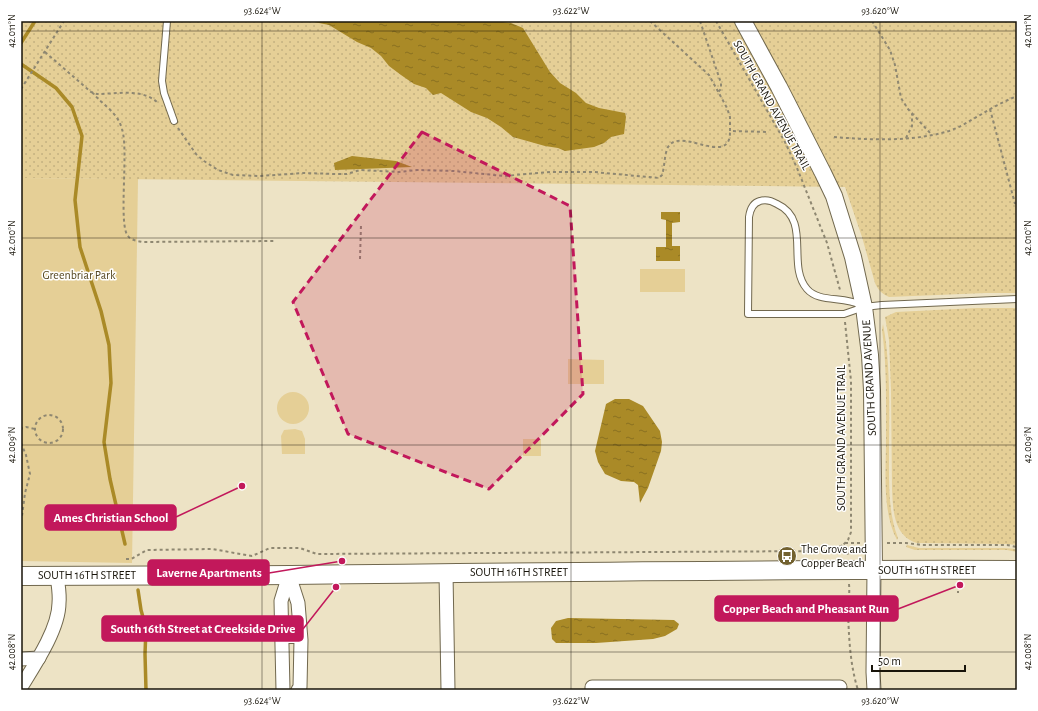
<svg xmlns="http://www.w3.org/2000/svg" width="1038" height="711" font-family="'Alegreya Sans',sans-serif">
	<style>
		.grass { fill: url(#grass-dots) }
		.park { fill: #e5cf96 }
		.water { fill: url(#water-ripples) }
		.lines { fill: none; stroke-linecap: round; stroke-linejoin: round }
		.stream { stroke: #aa8a27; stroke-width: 3.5 }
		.service-casing { stroke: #71684e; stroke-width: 8 }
		.minor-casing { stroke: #71684e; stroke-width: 15 }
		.tertiary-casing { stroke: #71684e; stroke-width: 18 }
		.secondary-casing { stroke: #71684e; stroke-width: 20 }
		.path { stroke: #8e8771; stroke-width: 2; stroke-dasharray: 3 3; stroke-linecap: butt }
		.service { stroke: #fff; stroke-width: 6 }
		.minor { stroke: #fff; stroke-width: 13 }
		.tertiary { stroke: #fff; stroke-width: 16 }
		.secondary { stroke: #fff; stroke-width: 18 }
		.marked { fill: #c2185b; fill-opacity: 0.2; stroke: #c2185b; stroke-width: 3; stroke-dasharray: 8 5; stroke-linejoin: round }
		.ticks { fill: none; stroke: #18140a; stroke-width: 1; stroke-opacity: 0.45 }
		.labels { text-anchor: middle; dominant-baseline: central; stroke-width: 3; stroke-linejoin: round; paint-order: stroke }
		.street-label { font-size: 12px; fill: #18140a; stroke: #fff }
		.park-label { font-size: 12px; fill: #554720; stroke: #fff }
		.poi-label { font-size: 12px; fill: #18140a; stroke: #fff; text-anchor: start }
		.leader { fill: none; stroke: #c2185b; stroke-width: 1.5 }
		.callout-dot { fill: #c2185b; stroke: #fff; stroke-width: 1.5 }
		.callout { fill: #c2185b; stroke: #c2185b; stroke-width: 1.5 }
		.callout-label { font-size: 13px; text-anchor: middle; font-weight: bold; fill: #fff }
		.neatline { fill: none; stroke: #18140a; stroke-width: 1.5 }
		.ticks-label { font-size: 10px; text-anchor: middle; fill: #18140a }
	</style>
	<defs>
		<pattern id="grass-dots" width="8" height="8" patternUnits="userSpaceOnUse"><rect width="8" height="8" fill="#e5cf96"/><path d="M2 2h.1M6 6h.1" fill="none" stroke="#c4b180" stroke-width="1.8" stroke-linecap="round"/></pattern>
		<pattern id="water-ripples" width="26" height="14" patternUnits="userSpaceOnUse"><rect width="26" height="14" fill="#aa8a27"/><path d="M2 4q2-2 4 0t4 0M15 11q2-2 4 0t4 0" fill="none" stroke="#897020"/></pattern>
	</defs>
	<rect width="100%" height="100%" fill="#ede3c5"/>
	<!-- grass -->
	<g class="grass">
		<path d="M21 21H1017V293H986L889 297C882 294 878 290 875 283L862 237 845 187 21 178Z"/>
		<path d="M977 308H1017V545L1006 544 917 543C893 536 893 509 892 488L891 389 889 340 885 317 896 312Z"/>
		<path d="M883 324C891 365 889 414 889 456 889 483 888 512 898 538L897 540C882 512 886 471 886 440 886 404 887 366 882 330Z"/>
		<path d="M907 545 919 548H1004L1017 549V552L1007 550H915L906 547Z"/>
	</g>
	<!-- park -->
	<g class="park">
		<path d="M21 178 138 179 132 563 21 561Z"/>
		<rect x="640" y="269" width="45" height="23"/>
		<path d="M568 359 604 360V384H568Z"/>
		<circle cx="293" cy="408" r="16"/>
		<path d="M295 429 302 431 305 439V454H282L281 436 284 430Z"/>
		<rect x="523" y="439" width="18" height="17"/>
	</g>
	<!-- water -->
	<g class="water">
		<path d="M309 21H495L511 23 523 28 550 72 560 83 576 93 586 103 599 108 625 113 626 117 624 134 611 137 604 143 594 147 565 151 558 148 545 146 513 137 501 127 487 118 471 112 441 93 433 95 426 88 414 84 401 75 389 66 381 56 371 48 357 42 329 25Z"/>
		<path d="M352 156 396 161 412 167 335 170 334 163Z"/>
		<path d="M661 212H680V222L672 223V246H680V261H656V247H666V220L661 219Z"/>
		<path d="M615 399H629L643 406 660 431 662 442 661 451 648 488 640 503 638 485 634 482 621 481 605 474 598 462 595 451 606 404Z"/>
		<path d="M568 618 674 620 679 624 677 629 665 636 653 639 596 643H556L552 639 551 628 556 621Z"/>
	</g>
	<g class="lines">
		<!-- stream -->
		<g class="stream">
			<path d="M21 43 35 21"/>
			<path d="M21 64 56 88 72 107 82 136 75 200 80 247 101 311 109 345 111 383 104 442 110 479 125 544"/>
			<path d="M138 590 141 610 146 628 145 654 146 690"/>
		</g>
		<!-- service casing -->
		<g class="service-casing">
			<g id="service">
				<path d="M167 21 162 81 164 93 174 121"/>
				<path d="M861 305C843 296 819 303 807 289 786 265 812 220 777 204 772 201 766 199 760 201 752 203 750 210 749 217L748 314H844L864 307 882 305 1017 299"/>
				<path d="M281 640H301"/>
			</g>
		</g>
		<!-- minor casing -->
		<g class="minor-casing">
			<g id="minor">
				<path d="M446 573 448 690"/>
				<path d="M289 575 298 603 301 640 300 687 298 690"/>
				<path d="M21 659 39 658"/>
				<path d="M21 687C34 666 59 629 59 603 60 594 58 585 57 575"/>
				<path d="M283 690 281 601 289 575"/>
				<path d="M592 690V687H840"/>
				<path d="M874 690 873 672 874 570"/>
			</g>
		</g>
		<!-- tertiary casing -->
		<g class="tertiary-casing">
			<path id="tertiary" d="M743 21 779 87 823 173 834 196 853 257 864 307 870 355 872 390 874 570"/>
		</g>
		<!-- secondary casing -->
		<g class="secondary-casing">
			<path id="secondary" d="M21 576C111 575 201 576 291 575 533 572 775 569 1017 570"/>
		</g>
		<!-- path -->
		<g class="path">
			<path d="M650 21 709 75 727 108 730 117V131L769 132"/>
			<path d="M700 21 721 83V89L718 92"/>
			<path d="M716 21 785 142 797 168 827 243 840 290"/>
			<path d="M872 21 890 50 895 65 901 98 908 109 931 134"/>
			<path d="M45 52 91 92 97 94C117 94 143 88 158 103"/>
			<path d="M21 89 64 21"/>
			<path d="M92 92C103 106 117 111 122 129 129 150 118 225 128 236 131 240 137 241 142 242L276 241"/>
			<path d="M990 109 1015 204"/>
			<path d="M178 128 196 154 204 161 218 170 233 175 260 176 304 173 336 174H347L360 170 399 172 417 170 454 171 504 176 550 172H594L659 178 662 175C665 166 664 155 668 147 678 130 712 154 725 145 730 142 730 135 730 131"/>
			<path d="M834 137C872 140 912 142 949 131 961 127 971 120 982 114 993 107 1005 101 1017 96"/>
			<path d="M906 138 912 126V114"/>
			<path d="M360 259 361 225"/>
			<path d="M845 322 851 381V532L848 540 843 545 847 550 848 556"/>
			<circle cx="49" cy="429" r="14"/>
			<path d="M21 430 22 428 26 427 35 429"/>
			<path d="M21 443 26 455 30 474 25 493 22 516H21"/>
			<path d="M845 543H860"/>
			<path d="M887 543H906L922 545H1007L1017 547"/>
			<path d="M126 559H131L147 550 212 549 252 556 270 548H300L317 554 826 551 832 550 843 545"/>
			<path d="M849 584C850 594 848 603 848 612 849 638 850 665 858 690"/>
			<path d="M958 585V593"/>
		</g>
		<!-- service -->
		<use href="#service" class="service"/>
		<!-- minor -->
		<use href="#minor" class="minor"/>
		<!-- tertiary -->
		<use href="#tertiary" class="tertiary"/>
		<!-- secondary -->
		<use href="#secondary" class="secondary"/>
	</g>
	<!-- marked area -->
	<path class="marked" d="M422 132 570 206 583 394 489 489 348 434 293 302Z"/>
	<!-- ticks -->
	<path class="ticks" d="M262 21V690M571 21V690M880 21V690M21 31H1017M21 238H1017M21 445H1017M21 652H1017"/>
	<!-- icons -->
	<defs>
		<g id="bus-disc" transform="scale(1)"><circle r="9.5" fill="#72612f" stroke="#fff"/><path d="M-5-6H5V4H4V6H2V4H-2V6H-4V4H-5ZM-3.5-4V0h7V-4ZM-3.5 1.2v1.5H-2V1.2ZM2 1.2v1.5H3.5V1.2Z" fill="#fff"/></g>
	</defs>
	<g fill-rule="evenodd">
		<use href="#bus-disc" x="787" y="556"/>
	</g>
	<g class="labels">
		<!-- street labels -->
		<g class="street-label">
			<text transform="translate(772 105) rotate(61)">SOUTH GRAND AVENUE TRAIL</text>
			<text transform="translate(869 378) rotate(-93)">SOUTH GRAND AVENUE</text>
			<text transform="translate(841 438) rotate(-90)">SOUTH GRAND AVENUE TRAIL</text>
			<text x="927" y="570">SOUTH 16TH STREET</text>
			<text x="519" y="572">SOUTH 16TH STREET</text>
			<text x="87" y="575">SOUTH 16TH STREET</text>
		</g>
		<!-- park labels -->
		<g class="park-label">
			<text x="79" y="275">Greenbriar Park</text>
		</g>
		<!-- poi labels -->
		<g class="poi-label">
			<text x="801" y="549">The Grove and<tspan x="801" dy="14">Copper Beach</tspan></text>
		</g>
	</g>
	<!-- callouts -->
	<path class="leader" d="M242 486L176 517M342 561L269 573M960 585L898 609M336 587L303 629"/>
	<g class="callout-dot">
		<circle cx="242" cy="486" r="4"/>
		<circle cx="342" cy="561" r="4"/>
		<circle cx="960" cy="585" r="4"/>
		<circle cx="336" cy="587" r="4"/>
	</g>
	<g class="callout">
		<rect x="45" y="505" width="131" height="25" rx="4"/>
		<rect x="148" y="560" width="121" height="25" rx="4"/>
		<rect x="715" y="596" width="183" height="25" rx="4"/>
		<rect x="102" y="616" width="201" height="25" rx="4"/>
	</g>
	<g class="callout-label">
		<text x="111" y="522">Ames Christian School</text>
		<text x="209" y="577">Laverne Apartments</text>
		<text x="806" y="613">Copper Beach and Pheasant Run</text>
		<text x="203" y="633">South 16th Street at Creekside Drive</text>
	</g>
	<!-- border -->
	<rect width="1038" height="711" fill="none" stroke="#ffffff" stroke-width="44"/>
	<!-- scale -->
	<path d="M872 665v6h93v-6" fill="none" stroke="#18140a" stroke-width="2"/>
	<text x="878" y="665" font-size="12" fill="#18140a" stroke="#ffffff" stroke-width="3" paint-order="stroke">50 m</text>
	<rect x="22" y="22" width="994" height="667" class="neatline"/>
	<g class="ticks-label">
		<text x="262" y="14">93.624°W</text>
		<text x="571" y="14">93.622°W</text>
		<text x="880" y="14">93.620°W</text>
		<text transform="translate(11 31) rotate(-90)" y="4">42.011°N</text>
		<text transform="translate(1027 31) rotate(-90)" y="4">42.011°N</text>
		<text transform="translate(11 238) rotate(-90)" y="4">42.010°N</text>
		<text transform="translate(1027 238) rotate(-90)" y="4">42.010°N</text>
		<text transform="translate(11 445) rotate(-90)" y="4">42.009°N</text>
		<text transform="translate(1027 445) rotate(-90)" y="4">42.009°N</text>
		<text transform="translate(11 652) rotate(-90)" y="4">42.008°N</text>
		<text transform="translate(1027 652) rotate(-90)" y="4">42.008°N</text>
		<text x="262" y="704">93.624°W</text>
		<text x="571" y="704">93.622°W</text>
		<text x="880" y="704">93.620°W</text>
	</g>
</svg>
